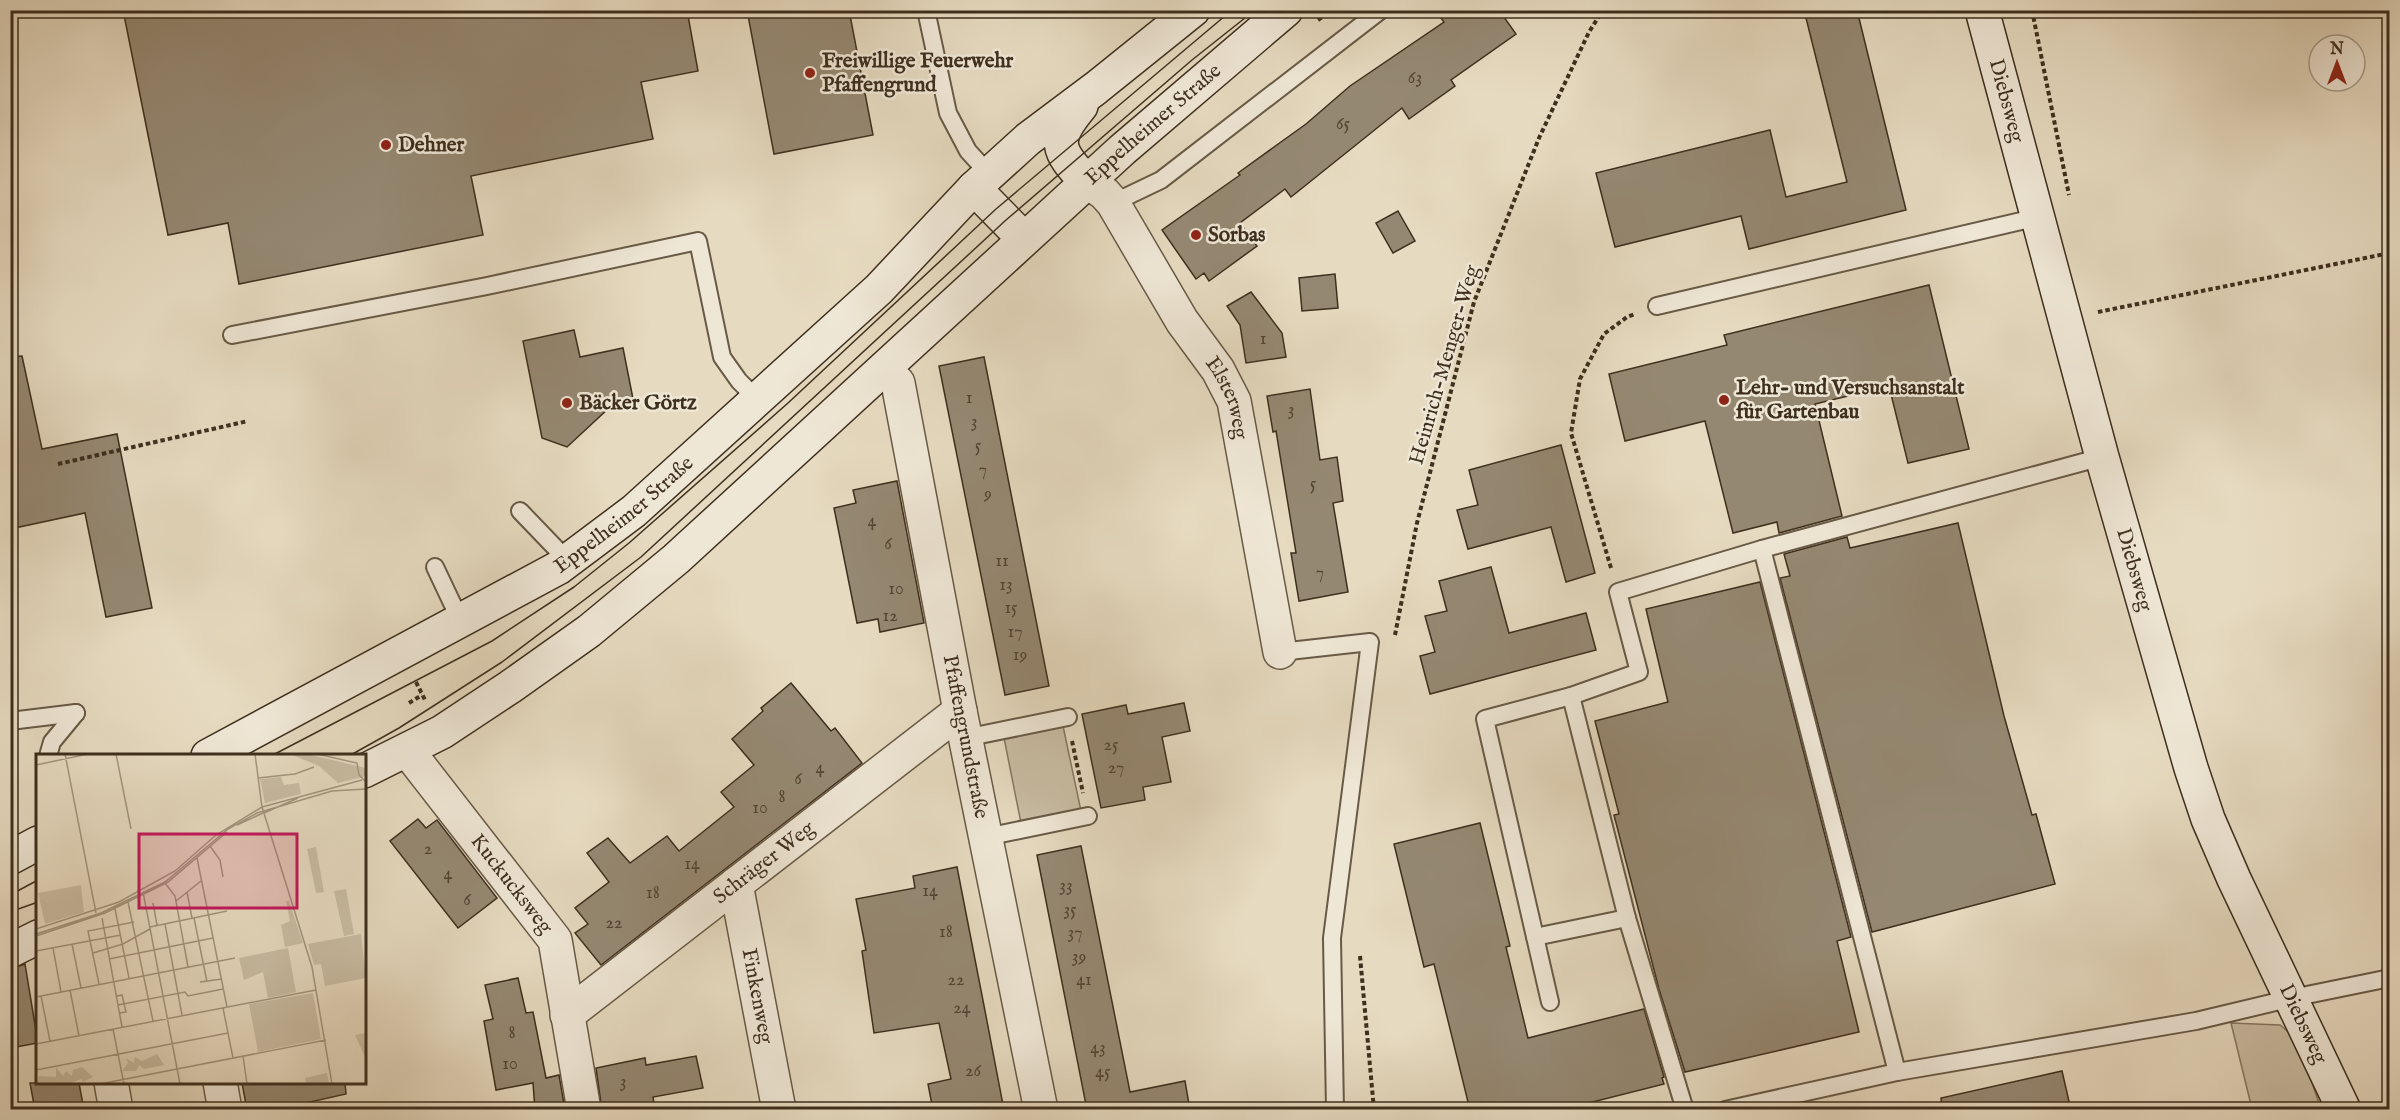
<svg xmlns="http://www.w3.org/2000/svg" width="2400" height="1120" font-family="'IM FELL English',serif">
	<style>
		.green { fill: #c9bda4; stroke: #847661; stroke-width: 1.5 }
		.building { fill: #958872; stroke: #3e2f1e; stroke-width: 1.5 }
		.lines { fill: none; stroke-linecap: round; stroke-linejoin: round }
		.service-casing { stroke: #685a46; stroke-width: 20 }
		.minor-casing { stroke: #685a46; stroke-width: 36 }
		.secondary-casing { stroke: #3e2f1e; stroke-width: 36 }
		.path { stroke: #3e2f1e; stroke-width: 4; stroke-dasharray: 4.5 3; stroke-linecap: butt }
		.service { stroke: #efe7d6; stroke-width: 16 }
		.minor { stroke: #efe7d6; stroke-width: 33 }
		.secondary { stroke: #efe7d6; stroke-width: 33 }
		.tram { stroke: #3e2f1e; stroke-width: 1.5 }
		.poi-dot { fill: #8f2418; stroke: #efe7d6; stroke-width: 2 }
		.labels { text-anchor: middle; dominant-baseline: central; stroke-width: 5; stroke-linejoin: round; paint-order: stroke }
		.number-label { font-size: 18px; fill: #544533 }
		.poi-label { font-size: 21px; font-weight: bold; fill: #3e2f1e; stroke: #efe7d6; text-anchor: start }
		.street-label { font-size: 21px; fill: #3e2f1e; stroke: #efe7d6 }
		.inset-road { fill: none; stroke: #a3967f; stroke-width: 1.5 }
		.view { fill: #c2185b; fill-opacity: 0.15; stroke: #c2185b; stroke-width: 3 }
		.inset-edge { fill: none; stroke: #3e2f1e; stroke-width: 3 }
	</style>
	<rect width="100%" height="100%" fill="#e6dac0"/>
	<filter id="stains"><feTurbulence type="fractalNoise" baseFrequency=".00333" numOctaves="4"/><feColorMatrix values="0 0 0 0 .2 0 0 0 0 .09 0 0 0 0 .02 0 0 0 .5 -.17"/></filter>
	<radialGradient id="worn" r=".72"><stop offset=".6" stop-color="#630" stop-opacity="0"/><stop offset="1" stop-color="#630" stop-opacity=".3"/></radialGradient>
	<!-- green -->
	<g class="green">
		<path d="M1063 726 1081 811 1021 823 1004 738Z"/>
		<path d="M2231 1023 2280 1025 2297 1039 2321 1109H2252Z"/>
	</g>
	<!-- building -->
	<g class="building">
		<path d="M123 10H687L698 71 641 82 653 139 471 176 483 235 239 284 228 223 168 235Z"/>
		<path d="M747 10H849L873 135 774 154Z"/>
		<path d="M1435 10H1499L1516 34 1451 80 1455 86 1409 119 1402 108 1291 197 1285 189 1240 223 1257 246 1209 281 1204 273 1196 279 1162 230 1240 175 1238 173 1306 124 1350 86 1444 22Z"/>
		<path d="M1804 10H1857L1906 210 1749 249 1741 216 1615 247 1596 173 1770 130 1786 197 1847 182Z"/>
		<path d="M1398 211 1415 241 1393 253 1376 223Z"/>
		<path d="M1335 274 1338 308 1302 311 1299 278Z"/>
		<path d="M1929 285 1969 449 1908 463 1889 386 1815 404 1842 516 1779 533 1777 522 1733 533 1705 421 1625 441 1609 374 1727 345 1724 335Z"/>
		<path d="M1251 292 1282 333 1286 357 1246 363 1240 325 1227 306Z"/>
		<path d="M574 330 580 357 623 348 634 404 609 408 567 447 542 438 523 341Z"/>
		<path d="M22 356 42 449 117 434 152 608 106 617 85 513 10 529V357Z"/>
		<path d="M984 357 1049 686 1005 695 939 366Z"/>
		<path d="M1310 389 1320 460 1337 457 1343 501 1333 503 1348 592 1299 601 1291 553H1296L1276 431 1273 432 1267 396Z"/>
		<path d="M1561 445 1595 573 1566 582 1551 527 1468 549 1457 510 1478 505 1469 470Z"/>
		<path d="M897 481 924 623 880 632 878 619 857 623 834 508 856 503 853 490Z"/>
		<path d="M1958 523 2004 716 2032 815 2036 814 2055 884 1872 932 1780 578 1790 576 1784 554 1847 537 1850 548Z"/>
		<path d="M1491 567 1509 633 1586 613 1596 650 1430 694 1420 656 1435 652 1425 616 1447 611 1439 581Z"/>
		<path d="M1760 582 1851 937 1837 941 1859 1032 1685 1072 1659 989 1614 815 1619 814 1595 721 1668 702 1646 609Z"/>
		<path d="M791 683 831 731 835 728 862 763 601 965 575 933 588 924 575 908 609 882 587 853 608 838 630 863 667 836 679 851 734 807 721 792 754 765 732 739 763 711 761 708Z"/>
		<path d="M1184 703 1190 731 1162 737 1171 782 1143 787 1145 800 1101 808 1082 714 1126 705 1128 714Z"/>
		<path d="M418 819 426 828 437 820 497 898 458 928 390 841Z"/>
		<path d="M1480 823 1510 946 1506 947 1528 1038 1644 1009 1664 1077 1662 1078 1664 1084 1561 1110H1470L1434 964 1424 967 1394 844Z"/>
		<path d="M1081 846 1130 1092 1185 1081 1190 1110H1087L1037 855Z"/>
		<path d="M957 867 986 1016 1004 1110H933L928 1084 951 1079 939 1023 874 1033 862 951 866 950 856 899 915 888 913 876Z"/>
		<path d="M25 964 38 1043 10 1048V969Z"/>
		<path d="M518 978 526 1013 533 1012 546 1078 559 1075 565 1110H535L533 1083 496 1090 484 1021 493 1019 485 985Z"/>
		<path d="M696 1056 703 1088 653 1097 655 1110H602L596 1068 645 1058 646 1065Z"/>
		<path d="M2062 1071 2071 1110H1942L1941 1098Z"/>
		<path d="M30 1083H79L84 1110H35Z"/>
		<path d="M242 1083H345L346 1094 292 1106 293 1110H247Z"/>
	</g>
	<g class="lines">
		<!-- service casing -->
		<g class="service-casing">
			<g id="service">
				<path d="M926 10 948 113 968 151 989 174"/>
				<path d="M1113 203 1161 180 1381 10"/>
				<path d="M1657 306 2038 217"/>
				<path d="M232 335 487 286 698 241 722 357 739 381 757 399"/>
				<path d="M520 511 568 561"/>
				<path d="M1762 549 1897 1072"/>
				<path d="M435 567 461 622"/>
				<path d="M1280 652 1370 642 1332 938 1335 1110"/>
				<path d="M10 721 76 713"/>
				<path d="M965 738 1068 717"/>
				<path d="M48 756 52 742 76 713"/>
				<path d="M986 837 1088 816"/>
				<path d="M1627 918 1685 1110"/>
				<path d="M1535 937 1627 918 1571 696"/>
				<path d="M1550 1002 1485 719 1571 696 1639 672 1618 592 1762 549 2102 457"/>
				<path d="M1725 1110 1897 1072 2196 1021 2292 998 2390 978"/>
			</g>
		</g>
		<!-- minor casing -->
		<g class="minor-casing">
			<g id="minor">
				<path id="s1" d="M1087 182 1104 193 1113 203 1182 321 1218 370 1234 401 1280 652"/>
				<path id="s2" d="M885 368 898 383 960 711 1041 1110"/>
				<path id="s3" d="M407 750 555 940 584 1110"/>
				<path id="s4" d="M736 884 779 1110"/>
				<path id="s5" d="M567 1015 960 711"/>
				<path d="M111 1082 116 1110"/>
				<path d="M220 1082 225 1110"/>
			</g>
		</g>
		<!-- secondary casing -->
		<g class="secondary-casing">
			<g id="secondary">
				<path id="s6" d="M1982 10 2102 457 2191 768 2208 819 2234 879 2344 1110"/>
				<path d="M1081 106C1052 141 1056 150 1087 182"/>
				<path d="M974 188 1024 239"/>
				<path id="s7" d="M208 756 558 568 634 511 879 289 974 188 1028 139 1096 88 1193 10"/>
				<path id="s8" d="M364 771 442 732 510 687 589 631 676 559 1122 150 1286 10"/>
				<path d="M10 858 38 843"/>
				<path d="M10 951 38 937"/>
			</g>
		</g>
		<!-- path -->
		<g class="path">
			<path d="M2032 10 2069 195"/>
			<path d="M1318 20 1332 10"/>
			<path d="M2098 312 2390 253"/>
			<path d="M58 464 248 421"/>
			<path d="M1611 568 1571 433 1580 379 1604 334 1627 317 1635 314"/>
			<path d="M1395 635 1417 523 1474 302 1539 138 1589 32 1603 10"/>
			<path d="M416 682 426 702"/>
			<path d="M409 703 422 695"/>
			<path d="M1072 741 1083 793"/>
			<path d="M1360 956 1374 1110"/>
		</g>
		<!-- service -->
		<use href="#service" class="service"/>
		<!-- minor -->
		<use href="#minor" class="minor"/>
		<!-- secondary -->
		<use href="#secondary" class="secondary"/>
		<!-- tram -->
		<g class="tram">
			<path d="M271 756 492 641 574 587 629 543 788 403 996 209 1232 10"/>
			<path d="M349 756 399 728 502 662 641 557 1006 220 1192 60 1255 10"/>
			<path d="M10 895 38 880"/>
			<path d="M10 912 38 902"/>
		</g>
	</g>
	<!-- markers -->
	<g class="poi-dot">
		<circle cx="810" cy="73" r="6"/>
		<circle cx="386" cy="145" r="6"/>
		<circle cx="1196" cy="235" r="6"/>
		<circle cx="1724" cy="400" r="6"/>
		<circle cx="567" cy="403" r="6"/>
	</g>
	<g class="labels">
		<!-- number labels -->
		<g class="number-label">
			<text x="1415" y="78">63</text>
			<text x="1343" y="124">65</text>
			<text x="1263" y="339">1</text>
			<text x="969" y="398">1</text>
			<text x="1291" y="410">3</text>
			<text x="974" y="422">3</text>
			<text x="978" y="446">5</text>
			<text x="983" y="470">7</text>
			<text x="1313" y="484">5</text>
			<text x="988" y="494">9</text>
			<text x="872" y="521">4</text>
			<text x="888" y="544">6</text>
			<text x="1002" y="561">11</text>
			<text x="1320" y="573">7</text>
			<text x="1006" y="585">13</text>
			<text x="896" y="589">10</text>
			<text x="1011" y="608">15</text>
			<text x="890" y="616">12</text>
			<text x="1015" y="632">17</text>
			<text x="1020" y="655">19</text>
			<text x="1111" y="745">25</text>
			<text x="820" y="768">4</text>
			<text x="1116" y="768">27</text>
			<text x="798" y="779">6</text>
			<text x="782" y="797">8</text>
			<text x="760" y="808">10</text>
			<text x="428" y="849">2</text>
			<text x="692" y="864">14</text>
			<text x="448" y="874">4</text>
			<text x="1066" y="886">33</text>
			<text x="930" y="891">14</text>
			<text x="653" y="893">18</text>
			<text x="467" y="900">6</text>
			<text x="1070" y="910">35</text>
			<text x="614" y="923">22</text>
			<text x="946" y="932">18</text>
			<text x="1075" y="933">37</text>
			<text x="1079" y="957">39</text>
			<text x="956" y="980">22</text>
			<text x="1084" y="980">41</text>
			<text x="962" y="1008">24</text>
			<text x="512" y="1033">8</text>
			<text x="1098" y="1048">43</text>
			<text x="510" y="1064">10</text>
			<text x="973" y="1071">26</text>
			<text x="1103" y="1072">45</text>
			<text x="623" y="1082">3</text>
		</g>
		<!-- poi labels -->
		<g class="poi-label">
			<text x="822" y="61">Freiwillige Feuerwehr<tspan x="822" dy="24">Pfaffengrund</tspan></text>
			<text x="398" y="145">Dehner</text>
			<text x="1208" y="235">Sorbas</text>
			<text x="1736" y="388">Lehr- und Versuchsanstalt<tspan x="1736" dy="24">für Gartenbau</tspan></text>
			<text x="579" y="403">Bäcker Görtz</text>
		</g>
		<!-- street labels -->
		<g class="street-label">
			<text stroke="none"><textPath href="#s6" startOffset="94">Diebsweg</textPath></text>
			<text stroke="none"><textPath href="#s8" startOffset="1024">Eppelheimer Straße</textPath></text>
			<text transform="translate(1445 365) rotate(-74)">Heinrich-Menger-Weg</text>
			<text stroke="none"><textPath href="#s1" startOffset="261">Elsterweg</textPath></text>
			<text stroke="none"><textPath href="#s7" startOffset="482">Eppelheimer Straße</textPath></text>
			<text stroke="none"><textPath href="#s6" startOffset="580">Diebsweg</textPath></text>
			<text stroke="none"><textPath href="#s2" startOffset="380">Pfaffengrundstraße</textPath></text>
			<text stroke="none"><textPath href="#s5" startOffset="249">Schräger Weg</textPath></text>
			<text stroke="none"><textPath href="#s3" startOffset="170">Kuckucksweg</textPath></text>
			<text stroke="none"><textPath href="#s4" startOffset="114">Finkenweg</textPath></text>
			<text stroke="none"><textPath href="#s6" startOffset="1066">Diebsweg</textPath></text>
		</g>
	</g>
	<!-- overview -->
	<g transform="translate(36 754)">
		<rect width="330" height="330" fill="#e6dac0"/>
		<path d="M254 0H271L330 14V22L302 29 283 12ZM245 23 248 31 263 29 265 40 229 49 224 25ZM280 93 288 138 280 139 271 95ZM45 131 48 158 9 170 2 139ZM310 135 318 180 308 182 298 137ZM250 147H253L267 189 249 193 245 171 254 167ZM325 180 330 224 289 232 285 210 278 211 272 190ZM252 194 260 238 232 244 227 218 208 226 203 204ZM277 239 285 285 222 298 213 250ZM330 279V305L319 281ZM121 300 128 311 108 315 103 311 100 317H86L92 309 90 304 98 309 99 303 106 307ZM20 313 27 322 30 317 36 322 37 316 46 313 57 323 47 328 45 325 32 330H0L3 322 20 323ZM291 319 293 330H270L269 324Z" fill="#c9bda4"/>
		<path class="inset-road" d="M29 0 60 159M80 0 95 75M219 0 226 53 326 26M281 0 321 9 323 21 330 28M0 11 52 0M222 24 259 20 278 13M228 59 262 44M201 71 227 59M174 92 184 106 187 123M161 104 191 253M129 129 139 142 152 213M107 138 144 330M151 138 156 164M140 147 165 127M92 148 117 267M117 149 121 171M79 155 93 224M66 164 86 273M158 164 171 228M129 170 146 261M114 173 191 157M0 175 83 148 139 117 180 81 226 53 276 213 296 330M0 180 65 159 129 128 192 75 221 59 296 37 330 35M0 182 69 159 132 128 191 78M36 190 45 234M17 194 25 238M0 197 85 181M57 199 87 190 114 175M73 205 177 184M164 228 186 225M63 230 52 177 98 168M34 236 43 282M5 242 14 287M81 242 86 241 90 258 84 259M0 243 199 204M82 251 149 238 152 242 187 235M187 254 197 304M77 275 88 330M0 290 280 236M207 302 211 330M0 316 192 279M64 330 290 286"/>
		<path class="view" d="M103 80H261V154H103Z"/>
		<rect width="330" height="330" class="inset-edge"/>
	</g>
	<!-- margin -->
	<rect width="2400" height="1120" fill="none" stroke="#e6dac0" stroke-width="36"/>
	<rect x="12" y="12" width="2376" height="1096" fill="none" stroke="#3e2f1e" stroke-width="3"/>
	<rect x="18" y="18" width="2364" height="1084" fill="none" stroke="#3e2f1e" stroke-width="1.5"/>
	<!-- north arrow -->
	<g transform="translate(2337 63)"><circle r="28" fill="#efe7d6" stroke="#a89d8c" stroke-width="1.5"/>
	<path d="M0-4.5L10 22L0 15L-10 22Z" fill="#8f2418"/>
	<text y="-9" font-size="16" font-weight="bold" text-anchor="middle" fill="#3e2f1e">N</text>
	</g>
	<rect width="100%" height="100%" filter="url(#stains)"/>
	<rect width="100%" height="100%" fill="url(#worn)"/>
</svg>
